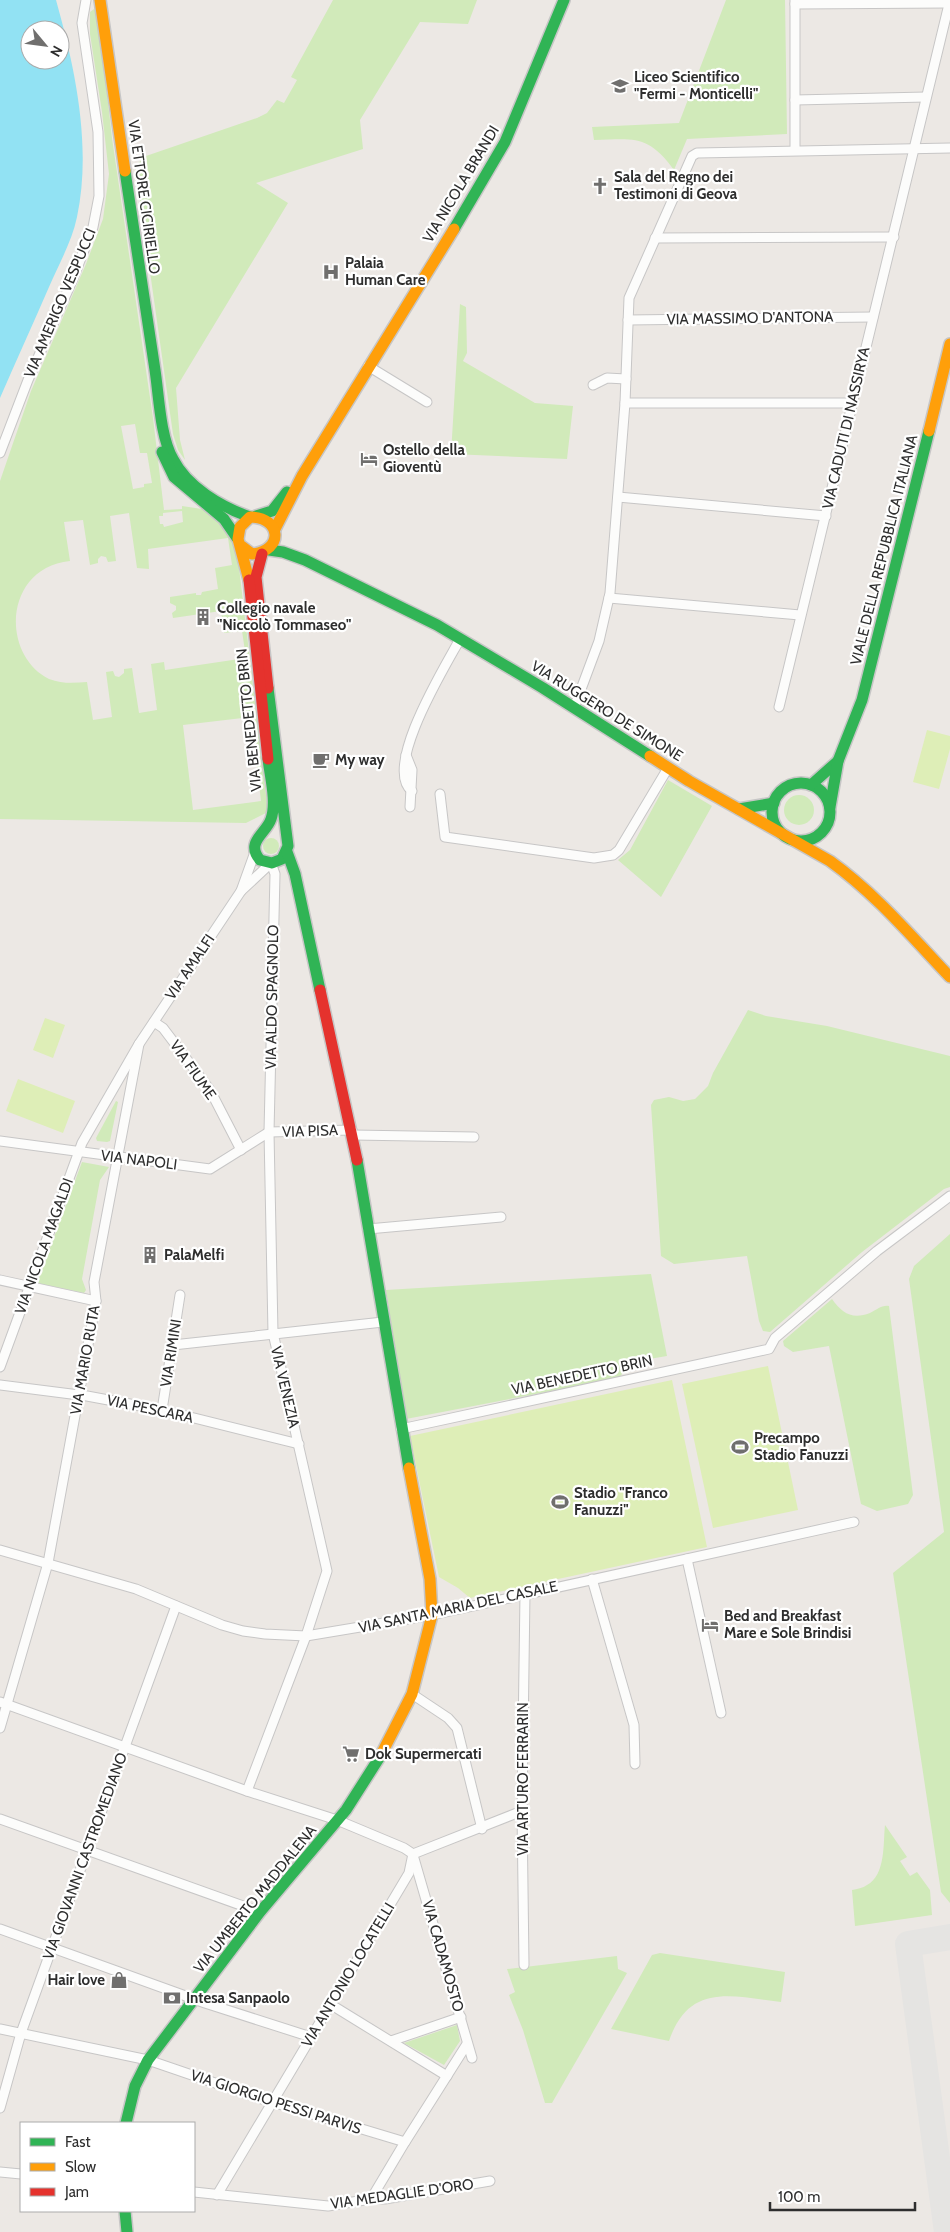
<svg xmlns="http://www.w3.org/2000/svg" width="950" height="2232" font-family="Cabin,sans-serif">
	<style>
		.green { fill: #d1eaba; fill-rule: evenodd }
		.pitch { fill: #deeeb7 }
		.water { fill: #92e2f3; fill-rule: evenodd }
		.lines { fill: none; stroke-linecap: round; stroke-linejoin: round }
		.taxiway { stroke: #e5e4e2; stroke-width: 26 }
		.street-casing { stroke: #c7c6c6; stroke-width: 11 }
		.fast-casing { stroke: #c7c6c6; stroke-width: 14 }
		.slow-casing { stroke: #c7c6c6; stroke-width: 14 }
		.jam-casing { stroke: #c7c6c6; stroke-width: 14 }
		.street { stroke: #fcfcfb; stroke-width: 9 }
		.fast { stroke: #30b455; stroke-width: 11 }
		.slow { stroke: #ff9f0a; stroke-width: 11 }
		.jam { stroke: #e5322d; stroke-width: 11 }
		.labels { text-anchor: middle; dominant-baseline: central; stroke-width: 4.5; stroke-linejoin: round; paint-order: stroke }
		.poi-label { font-size: 15px; font-weight: bold; fill: #2e2e2e; stroke: #fff; text-anchor: start }
		.street-label { font-size: 15px; fill: #2e2e2e; stroke: #fff }
	</style>
	<rect width="100%" height="100%" fill="#ece8e4"/>
	<!-- green -->
	<g class="green">
		<path d="M333 0H477L468 24 420 22 360 120 363 149 256 183 288 203 176 388 180 440 185 460 178 450 173 434 135 166 146 156 257 118 267 113 277 100 284 103 297 80 291 77Z"/>
		<path d="M726 0H785L787 134 687 139 674 170C648 134 634 139 594 140L592 127 679 123Z"/>
		<path d="M94 9 98 14 112 138 153 418 164 510 182 509V506L202 509 228 530 238 559 268 812 246 823 0 819V481L31 391 86 264 103 219 109 174 102 112 90 34V12ZM135 424 140 453H147L152 483 144 484V487L133 489 121 426ZM182 511 183 522 164 527 163 524H160L159 516H163V513ZM129 513 137 568 149 569 148 549 228 538 232 565 215 568 218 589 202 592 201 595H196V593L170 597V603L176 606V610L172 613 173 618 221 611 224 633 242 631 246 658 165 670 164 662 151 664 157 710 139 713 132 668 124 669V673L119 677 115 676 113 671 106 672 112 717 93 720 87 682C74 683 62 684 49 679 0 654 4 568 70 561L64 522 83 520 90 565 98 563V559L101 556 106 557 108 562 116 561 110 516ZM251 717 261 801 193 810 183 725Z"/>
		<path d="M460 304 466 307 467 353 463 361 535 403 573 406 567 459 451 454Z"/>
		<path d="M668 780 712 806 661 897 618 860 630 850Z"/>
		<circle cx="799" cy="810" r="15"/>
		<circle cx="271" cy="846" r="8"/>
		<path d="M748 1010 766 1016 827 1026 950 1056V1187L944 1189 862 1252 770 1332 763 1331 759 1321 747 1256 674 1264 661 1256 651 1105 654 1100 669 1097 683 1101 695 1099 708 1086 713 1073Z"/>
		<path d="M116 1101 118 1102 110 1141 107 1142 97 1141 96 1138Z"/>
		<path d="M82 1162 109 1167 100 1180 82 1279 86 1290 84 1293 37 1283Z"/>
		<path d="M950 1234V1903L941 1892 893 1573 944 1532 909 1279 914 1266Z"/>
		<path d="M651 1274 667 1356 631 1362 619 1378 406 1419 386 1290Z"/>
		<path d="M832 1299C842 1313 852 1320 870 1313 877 1310 881 1305 889 1306L913 1495 908 1504 877 1511 861 1504 829 1346 793 1352 784 1346 783 1341Z"/>
		<path d="M885 1825 907 1857 900 1861 910 1876 917 1872 930 1890 932 1915 855 1926 852 1890C857 1889 863 1888 867 1885 886 1875 883 1843 885 1825Z"/>
		<path d="M660 1953 785 1972 781 2002C732 1996 689 1982 669 2041L611 2029 652 1955Z"/>
		<path d="M617 1956 618 1969 627 1973 552 2103H545L523 2030 509 1995 515 1992 507 1969Z"/>
		<path d="M457 2025 460 2041 444 2065 404 2043Z"/>
	</g>
	<!-- pitch -->
	<g class="pitch">
		<path d="M927 730 950 736V749L939 789 913 782Z"/>
		<path d="M45 1018 65 1025 53 1058 33 1050Z"/>
		<path d="M18 1079 75 1101 63 1133 6 1111Z"/>
		<path d="M768 1366 798 1510 713 1528 682 1384Z"/>
		<path d="M672 1380 707 1547 470 1598 458 1588 439 1577 410 1436Z"/>
	</g>
	<!-- water -->
	<path class="water" d="M0 0H56C75 68 92 146 77 217 72 241 59 264 49 287 33 324 16 361 0 398ZM30 30H60V60H30Z"/>
	<g class="lines">
		<!-- taxiway -->
		<path class="taxiway" d="M947 2232 908 1944 950 1937"/>
		<!-- street casing -->
		<g class="street-casing">
			<g id="street">
				<path d="M795 0V150"/>
				<path d="M795 4 949 3"/>
				<path d="M795 100 926 97"/>
				<path d="M655 238 894 237"/>
				<path d="M628 320 873 317"/>
				<path d="M368 366 427 402"/>
				<path d="M593 385 607 378 626 379"/>
				<path d="M625 403H851"/>
				<path d="M0 453 28 380 72 281 93 227 99 196 98 132 82 23 86 0"/>
				<path d="M618 497 826 516"/>
				<path d="M609 598 800 615"/>
				<path d="M779 707 950 0"/>
				<path d="M574 708 599 641 610 593 625 403 629 298 692 156 697 153 950 148"/>
				<path d="M406 755 412 770 410 807"/>
				<path d="M412 791C382 768 446 665 460 639"/>
				<path d="M440 794 445 837 594 858 613 855 619 850 668 768"/>
				<path d="M241 891 271 863 275 874 269 1132 273 1333 327 1571 306 1636 247 1791"/>
				<path d="M154 1022 163 1028 210 1090 241 1150"/>
				<path d="M269 1132 352 1130"/>
				<path d="M353 1135 474 1137"/>
				<path d="M0 1141 210 1169 269 1132"/>
				<path d="M368 1229 501 1217"/>
				<path d="M0 1280 96 1301"/>
				<path d="M173 1345 383 1322"/>
				<path d="M0 1367 82 1143 139 1044 241 891 255 852"/>
				<path d="M0 1385 87 1396 162 1410 299 1444"/>
				<path d="M162 1410 180 1295"/>
				<path d="M401 1429 769 1349 775 1338 877 1251 950 1196"/>
				<path d="M0 1550 136 1589 222 1625 243 1631 265 1634 306 1636 432 1615 854 1522"/>
				<path d="M687 1559 721 1713"/>
				<path d="M592 1579 634 1725 635 1764"/>
				<path d="M412 1694 448 1718 457 1728 482 1829"/>
				<path d="M0 1702 247 1791 337 1820 404 1848 413 1854"/>
				<path d="M0 1728 48 1563 96 1301 94 1282 139 1044"/>
				<path d="M0 1819 260 1912"/>
				<path d="M413 1854 522 1811"/>
				<path d="M413 1855 472 2058"/>
				<path d="M0 1929 205 2003 311 2037"/>
				<path d="M524 1965 522 1811 525 1593"/>
				<path d="M330 2004 447 2076"/>
				<path d="M0 2029 148 2060 262 2099 405 2142"/>
				<path d="M391 2041 461 2017"/>
				<path d="M0 2108 21 2033 176 1606"/>
				<path d="M0 2172 21 2174"/>
				<path d="M194 2192 328 2206 371 2199H385L490 2181"/>
				<path d="M217 2195 409 1873 413 1854"/>
				<path d="M371 2199 405 2142 467 2044"/>
			</g>
		</g>
		<!-- fast casing -->
		<g class="fast-casing">
			<g id="fast">
				<path d="M125 171C135 237 145 304 155 370 159 396 160 436 173 459 187 487 221 507 250 517"/>
				<path d="M454 229 505 142 564 0"/>
				<path d="M162 452 174 477 224 519 237 538"/>
				<path d="M256 516 272 511 287 492"/>
				<path d="M269 550 283 552 305 560 437 625 543 688 650 756"/>
				<path d="M268 759C270 777 277 802 271 819 266 834 245 842 260 860L272 863 282 859 288 846 268 688"/>
				<circle cx="801" cy="812" r="29"/>
				<path d="M811 785 838 761"/>
				<path d="M830 807 838 761 862 700 929 431"/>
				<path d="M739 809 774 803"/>
				<path d="M287 852 295 874 320 990"/>
				<path d="M357 1160 409 1468"/>
				<path d="M126 2123 135 2086 148 2060 260 1912 346 1810 381 1755"/>
				<path d="M125 2211 127 2232"/>
			</g>
		</g>
		<!-- slow casing -->
		<g class="slow-casing">
			<g id="slow">
				<path d="M100 0 125 171"/>
				<path d="M929 431 950 344"/>
				<path d="M275 529 302 476 454 229"/>
				<path d="M240 545 252 554C284 551 282 517 250 517L240 527 238 539 249 580"/>
				<path d="M650 756 689 781 830 861C876 894 911 936 950 977"/>
				<path d="M381 1755 412 1694 432 1615 430 1579 409 1468"/>
			</g>
		</g>
		<!-- jam casing -->
		<g class="jam-casing">
			<g id="jam">
				<path d="M262 554 256 577 268 688"/>
				<path d="M249 580 268 759"/>
				<path d="M320 990 357 1160"/>
			</g>
		</g>
		<!-- street -->
		<use href="#street" class="street"/>
		<!-- fast -->
		<use href="#fast" class="fast"/>
		<!-- slow -->
		<use href="#slow" class="slow"/>
		<!-- jam -->
		<use href="#jam" class="jam"/>
	</g>
	<!-- icons -->
	<defs>
		<g id="school-bare" transform="scale(1.35)"><path d="M0-5L7-2L0 1L-7-2ZM-4 1L0 2.5L4 1V4Q0 6-4 4Z" fill="#706f6e" stroke="#fff" stroke-width="2.5" paint-order="stroke"/></g>
		<g id="church-bare" transform="scale(1.35)"><path d="M-1.2-6h2.4v3.5h3.3v2.4h-3.3V6h-2.4V-.1h-3.3v-2.4h3.3Z" fill="#706f6e" stroke="#fff" stroke-width="2.5" paint-order="stroke"/></g>
		<g id="hospital-bare" transform="scale(1.35)"><path d="M-5-5h3v3.5h4V-5h3V5h-3V1.5h-4V5h-3Z" fill="#706f6e" stroke="#fff" stroke-width="2.5" paint-order="stroke"/></g>
		<g id="hotel-bare" transform="scale(1.35)"><path d="M-6-4.5h1.5V1H6V5H4.5V3h-9V5H-6ZM-4 0a1.8 1.8 0 1 1 3.6 0ZM.5 0V-2.5h3Q6-2.5 6 0Z" fill="#706f6e" stroke="#fff" stroke-width="2.5" paint-order="stroke"/></g>
		<g id="building-bare" transform="scale(1.35)"><path d="M-4-6H4V6H1V3H-1V6H-4ZM-2.5-4.3h1.7v1.8h-1.7ZM.8-4.3h1.7v1.8H.8ZM-2.5-1h1.7V.8h-1.7ZM.8-1h1.7V.8H.8Z" fill="#706f6e" stroke="#fff" stroke-width="2.5" paint-order="stroke"/></g>
		<g id="cafe-bare" transform="scale(1.35)"><path d="M-5.5-4.5H6V0H3Q3 3.5 0 3.5H-2.5Q-5.5 3.5-5.5 0ZM3-3.2v2h1.7v-2ZM-6 4.5H4V6H-6Z" fill="#706f6e" stroke="#fff" stroke-width="2.5" paint-order="stroke"/></g>
		<g id="stadium-bare" transform="scale(1.35)"><path d="M0-5a6.5 5 0 1 0 0 10a6.5 5 0 1 0 0-10ZM-3.5-1.8h7v3.6h-7Z" fill="#706f6e" stroke="#fff" stroke-width="2.5" paint-order="stroke"/></g>
		<g id="supermarket-bare" transform="scale(1.35)"><path d="M-6-5.5h2.5l.6 2H6L4.5 2H-2.5L-4.4-4H-6ZM-1.5 3.2a1.3 1.3 0 1 0 .1 0ZM3 3.2a1.3 1.3 0 1 0 .1 0Z" fill="#706f6e" stroke="#fff" stroke-width="2.5" paint-order="stroke"/></g>
		<g id="shop-bare" transform="scale(1.35)"><path d="M-5-2.5h2.3a2.7 3.5 0 0 1 5.4 0H5L5.5 6h-11ZM-1.5-2.5h3a1.5 2.3 0 0 0-3 0Z" fill="#706f6e" stroke="#fff" stroke-width="2.5" paint-order="stroke"/></g>
		<g id="bank-bare" transform="scale(1.35)"><path d="M-6-4H6V4H-6ZM0-2.3a2.3 2.3 0 1 0 0 4.6a2.3 2.3 0 1 0 0-4.6Z" fill="#706f6e" stroke="#fff" stroke-width="2.5" paint-order="stroke"/></g>
	</defs>
	<g fill-rule="evenodd">
		<use href="#school-bare" x="620" y="86"/>
		<use href="#church-bare" x="600" y="186"/>
		<use href="#hospital-bare" x="331" y="272"/>
		<use href="#hotel-bare" x="369" y="459"/>
		<use href="#building-bare" x="203" y="617"/>
		<use href="#cafe-bare" x="321" y="760"/>
		<use href="#building-bare" x="150" y="1255"/>
		<use href="#stadium-bare" x="740" y="1447"/>
		<use href="#stadium-bare" x="560" y="1502"/>
		<use href="#hotel-bare" x="710" y="1625"/>
		<use href="#supermarket-bare" x="351" y="1754"/>
		<use href="#shop-bare" x="119" y="1980"/>
		<use href="#bank-bare" x="172" y="1998"/>
	</g>
	<g class="labels">
		<!-- poi labels -->
		<g class="poi-label">
			<text x="634" y="77">Liceo Scientifico<tspan x="634" dy="17">"Fermi - Monticelli"</tspan></text>
			<text x="614" y="177">Sala del Regno dei<tspan x="614" dy="17">Testimoni di Geova</tspan></text>
			<text x="345" y="263">Palaia<tspan x="345" dy="17">Human Care</tspan></text>
			<text x="383" y="450">Ostello della<tspan x="383" dy="17">Gioventù</tspan></text>
			<text x="217" y="608">Collegio navale<tspan x="217" dy="17">"Niccolò Tommaseo"</tspan></text>
			<text x="335" y="760">My way</text>
			<text x="164" y="1255">PalaMelfi</text>
			<text x="754" y="1438">Precampo<tspan x="754" dy="17">Stadio Fanuzzi</tspan></text>
			<text x="574" y="1493">Stadio "Franco<tspan x="574" dy="17">Fanuzzi"</tspan></text>
			<text x="724" y="1616">Bed and Breakfast<tspan x="724" dy="17">Mare e Sole Brindisi</tspan></text>
			<text x="365" y="1754">Dok Supermercati</text>
			<text x="105" y="1980" text-anchor="end">Hair love</text>
			<text x="186" y="1998">Intesa Sanpaolo</text>
		</g>
		<!-- street labels -->
		<g class="street-label">
			<text transform="translate(461 184) rotate(-59)">VIA NICOLA BRANDI</text>
			<text transform="translate(144 197) rotate(82)">VIA ETTORE CICIRIELLO</text>
			<text transform="translate(60 303) rotate(-67)">VIA AMERIGO VESPUCCI</text>
			<text transform="translate(750 318) rotate(-1)">VIA MASSIMO D'ANTONA</text>
			<text transform="translate(846 428) rotate(-77)">VIA CADUTI DI NASSIRYA</text>
			<text transform="translate(884 550) rotate(-76)">VIALE DELLA REPUBBLICA ITALIANA</text>
			<text transform="translate(607 711) rotate(32)">VIA RUGGERO DE SIMONE</text>
			<text transform="translate(249 720) rotate(-96)">VIA BENEDETTO BRIN</text>
			<text transform="translate(190 967) rotate(-56)">VIA AMALFI</text>
			<text transform="translate(272 997) rotate(-89)">VIA ALDO SPAGNOLO</text>
			<text transform="translate(193 1070) rotate(55)">VIA FIUME</text>
			<text transform="translate(310 1131) rotate(-2)">VIA PISA</text>
			<text transform="translate(139 1160) rotate(7)">VIA NAPOLI</text>
			<text transform="translate(44 1246) rotate(-70)">VIA NICOLA MAGALDI</text>
			<text transform="translate(171 1353) rotate(-81)">VIA RIMINI</text>
			<text transform="translate(85 1360) rotate(-80)">VIA MARIO RUTA</text>
			<text transform="translate(582 1375) rotate(-12)">VIA BENEDETTO BRIN</text>
			<text transform="translate(285 1387) rotate(77)">VIA VENEZIA</text>
			<text transform="translate(150 1409) rotate(12)">VIA PESCARA</text>
			<text transform="translate(458 1607) rotate(-12)">VIA SANTA MARIA DEL CASALE</text>
			<text transform="translate(523 1779) rotate(-90)">VIA ARTURO FERRARIN</text>
			<text transform="translate(85 1856) rotate(-70)">VIA GIOVANNI CASTROMEDIANO</text>
			<text transform="translate(255 1899) rotate(-51)">VIA UMBERTO MADDALENA</text>
			<text transform="translate(443 1956) rotate(74)">VIA CADAMOSTO</text>
			<text transform="translate(348 1975) rotate(-59)">VIA ANTONIO LOCATELLI</text>
			<text transform="translate(276 2102) rotate(18)">VIA GIORGIO PESSI PARVIS</text>
			<text transform="translate(402 2194) rotate(-8)">VIA MEDAGLIE D'ORO</text>
		</g>
	</g>
	<!-- legend -->
	<rect x="20" y="2122" width="175" height="90" fill="#ffffff" stroke="#ababab"/>
	<rect x="30" y="2138" width="25" height="8" fill="#30b455" stroke="#ababab"/>
	<text x="65" y="2147" font-size="15" fill="#2e2e2e">Fast</text>
	<rect x="30" y="2163" width="25" height="8" fill="#ff9f0a" stroke="#ababab"/>
	<text x="65" y="2172" font-size="15" fill="#2e2e2e">Slow</text>
	<rect x="30" y="2188" width="25" height="8" fill="#e5322d" stroke="#ababab"/>
	<text x="65" y="2197" font-size="15" fill="#2e2e2e">Jam</text>
	<!-- north arrow -->
	<g transform="translate(45 45) rotate(119)"><circle r="24" fill="#ffffff" stroke="#ababab"/>
	<path d="M0-4L9 19L0 12L-9 19Z" fill="#706f6e"/>
	<text y="-8" font-size="14" font-weight="bold" text-anchor="middle" fill="#2e2e2e">N</text>
	</g>
	<!-- scale -->
	<path d="M770 2202v8h145v-8" fill="none" stroke="#2e2e2e" stroke-width="2.5"/>
	<text x="778" y="2202" font-size="15" fill="#2e2e2e" stroke="#ffffff" stroke-width="4" paint-order="stroke">100 m</text>
</svg>
